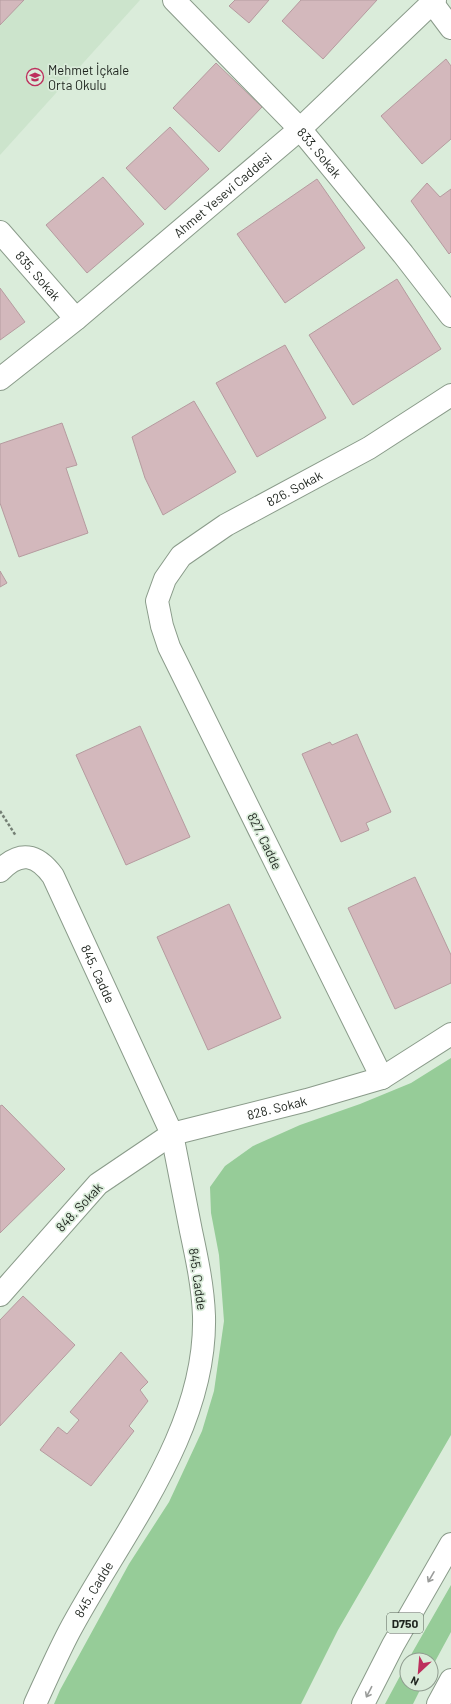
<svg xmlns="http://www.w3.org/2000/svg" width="451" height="1704" font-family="Barlow,sans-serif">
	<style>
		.built { fill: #cce4cc }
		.green { fill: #96cc98 }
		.building { fill: #d3b8bc; stroke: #b59b9f }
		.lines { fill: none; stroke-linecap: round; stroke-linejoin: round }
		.minor-casing { stroke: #8a9b8a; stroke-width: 24 }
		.tertiary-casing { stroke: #8a9b8a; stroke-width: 24 }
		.trunk-casing { stroke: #8a9b8a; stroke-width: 24 }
		.path { stroke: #747f74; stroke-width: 2.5; stroke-dasharray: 3 2; stroke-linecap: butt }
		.minor { stroke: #fff; stroke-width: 22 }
		.tertiary { stroke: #fff; stroke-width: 22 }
		.trunk { stroke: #fff; stroke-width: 22 }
		.oneway { stroke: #9a9c9a }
		.labels { text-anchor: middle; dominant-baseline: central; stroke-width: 3.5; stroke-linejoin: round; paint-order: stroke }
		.shield { fill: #daecda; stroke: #566056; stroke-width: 1 }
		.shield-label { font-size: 12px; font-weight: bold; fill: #1e241e }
		.poi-label { font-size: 13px; fill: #1e241e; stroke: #daecda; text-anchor: start }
		.street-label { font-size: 13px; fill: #1e241e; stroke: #daecda }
	</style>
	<rect width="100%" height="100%" fill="#daecda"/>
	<!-- built -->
	<path class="built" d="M0 0H140L0 155Z"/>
	<!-- green -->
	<g class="green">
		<path d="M451 1058V1435L338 1630 301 1704H54L60 1690 129 1564 169 1502 202 1431 214 1391 224 1321 219 1255 211 1213 210 1187 225 1166 253 1146 300 1125 360 1104 411 1083Z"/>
		<path d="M451 1585V1632L431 1669V1660H408Z"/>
		<path d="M407 1663V1684H423L413 1704H385Z"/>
	</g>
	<!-- building -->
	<g class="building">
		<path d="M0 0H24L0 25Z"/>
		<path d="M235 0H269L249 23 229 6Z"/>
		<path d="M301 0H377L323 59 282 21Z"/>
		<path d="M446 59 451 66V139L422 164 381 116Z"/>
		<path d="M216 63 262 107 219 152 173 108Z"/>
		<path d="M170 127 209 169 165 210 126 168Z"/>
		<path d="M103 177 144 224 87 273 46 225Z"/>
		<path d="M317 179 365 248 285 303 237 234Z"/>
		<path d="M427 183 440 197 451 189V252L449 254 411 201Z"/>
		<path d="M397 279 441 349 353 405 309 335Z"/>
		<path d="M0 288 25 322 0 340Z"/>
		<path d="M285 345 326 418 257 457 216 383Z"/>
		<path d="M194 401 236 472 163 515 145 478 132 437Z"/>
		<path d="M62 423 77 465 66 468 88 533 19 557 0 503V444Z"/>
		<path d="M0 571 7 583 0 587Z"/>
		<path d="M140 726 190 837 126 865 76 755Z"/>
		<path d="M357 734 391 812 366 823 369 830 341 842 302 754 330 742 332 745Z"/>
		<path d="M415 877 451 955V983L395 1009 348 908Z"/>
		<path d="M229 904 281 1018 208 1050 157 937Z"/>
		<path d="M2 1105 65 1169 0 1233V1106Z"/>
		<path d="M23 1296 75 1345 0 1426V1320Z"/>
		<path d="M121 1352 148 1382 140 1390 148 1401 129 1426 134 1431 91 1486 40 1450 58 1427 67 1434 79 1420 70 1412Z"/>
	</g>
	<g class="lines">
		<!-- minor casing -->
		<g class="minor-casing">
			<g id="minor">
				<path id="s1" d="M174 0 300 129 403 254 451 316"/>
				<path d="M430 0 451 28"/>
				<path id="s2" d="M0 232 76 319"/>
				<path id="s3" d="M0 379 76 319 300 129 435 0"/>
				<path id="s4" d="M0 871C20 850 37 854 53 876L172 1134 98 1184 0 1295"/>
				<path id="s5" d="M382 1078 169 647 162 626 157 601 165 579 181 556 226 525 369 448 451 395"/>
			</g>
		</g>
		<!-- tertiary casing -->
		<g class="tertiary-casing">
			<g id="tertiary">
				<path id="s6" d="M35 1704C46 1680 57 1655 69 1632 121 1534 207 1432 204 1316 203 1287 197 1259 191 1231 185 1199 178 1166 172 1134L307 1100 382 1078 451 1034"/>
			</g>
		</g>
		<!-- trunk casing -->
		<g class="trunk-casing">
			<g id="trunk">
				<path d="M363 1704 393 1645 451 1544"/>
				<path d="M438 1704 451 1680"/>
			</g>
		</g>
		<!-- path -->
		<path class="path" d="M0 811 16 836"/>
		<!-- minor -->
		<use href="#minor" class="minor"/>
		<!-- tertiary -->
		<use href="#tertiary" class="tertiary"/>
		<!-- trunk -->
		<use href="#trunk" class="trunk"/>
	</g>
	<!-- one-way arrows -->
	<defs><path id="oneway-shaft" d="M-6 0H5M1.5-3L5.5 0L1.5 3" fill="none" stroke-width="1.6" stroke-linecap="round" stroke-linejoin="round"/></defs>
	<g class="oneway">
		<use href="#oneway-shaft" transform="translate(431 1577) rotate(120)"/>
		<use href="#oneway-shaft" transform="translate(369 1692) rotate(117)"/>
	</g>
	<!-- icons -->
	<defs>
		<g id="school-ring" transform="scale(0.9)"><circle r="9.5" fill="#daecda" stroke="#bd2f5d" stroke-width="1.5"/><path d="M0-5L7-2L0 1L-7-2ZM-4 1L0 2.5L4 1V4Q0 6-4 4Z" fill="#bd2f5d"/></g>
	</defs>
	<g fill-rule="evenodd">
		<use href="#school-ring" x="35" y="77"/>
	</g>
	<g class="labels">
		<!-- shield labels -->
		<rect class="shield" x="387" y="1613" width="36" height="20" rx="3"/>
		<g class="shield-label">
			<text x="405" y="1623">D750</text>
		</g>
		<!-- poi labels -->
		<g class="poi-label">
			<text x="48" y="70">Mehmet İçkale<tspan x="48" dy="15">Orta Okulu</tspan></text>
		</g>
		<!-- street labels -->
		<g class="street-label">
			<text stroke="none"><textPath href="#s1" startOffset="211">833. Sokak</textPath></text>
			<text stroke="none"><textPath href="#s3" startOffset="289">Ahmet Yesevi Caddesi</textPath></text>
			<text stroke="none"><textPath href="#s2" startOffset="58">835. Sokak</textPath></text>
			<text stroke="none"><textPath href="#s5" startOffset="712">826. Sokak</textPath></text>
			<text transform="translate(265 841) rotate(64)">827. Cadde</text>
			<text stroke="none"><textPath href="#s4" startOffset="172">845. Cadde</textPath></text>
			<text stroke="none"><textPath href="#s6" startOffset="721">828. Sokak</textPath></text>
			<text transform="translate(79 1207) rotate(-47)">848. Sokak</text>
			<text transform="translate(198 1279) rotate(82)">845. Cadde</text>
			<text stroke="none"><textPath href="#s6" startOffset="129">845. Cadde</textPath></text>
		</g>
	</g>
	<!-- north arrow -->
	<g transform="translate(419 1672) rotate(206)"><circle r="19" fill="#daecda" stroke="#8f9c8f"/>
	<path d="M0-3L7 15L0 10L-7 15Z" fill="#bd2f5d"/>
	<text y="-6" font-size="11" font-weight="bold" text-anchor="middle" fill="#1e241e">N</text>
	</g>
</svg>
